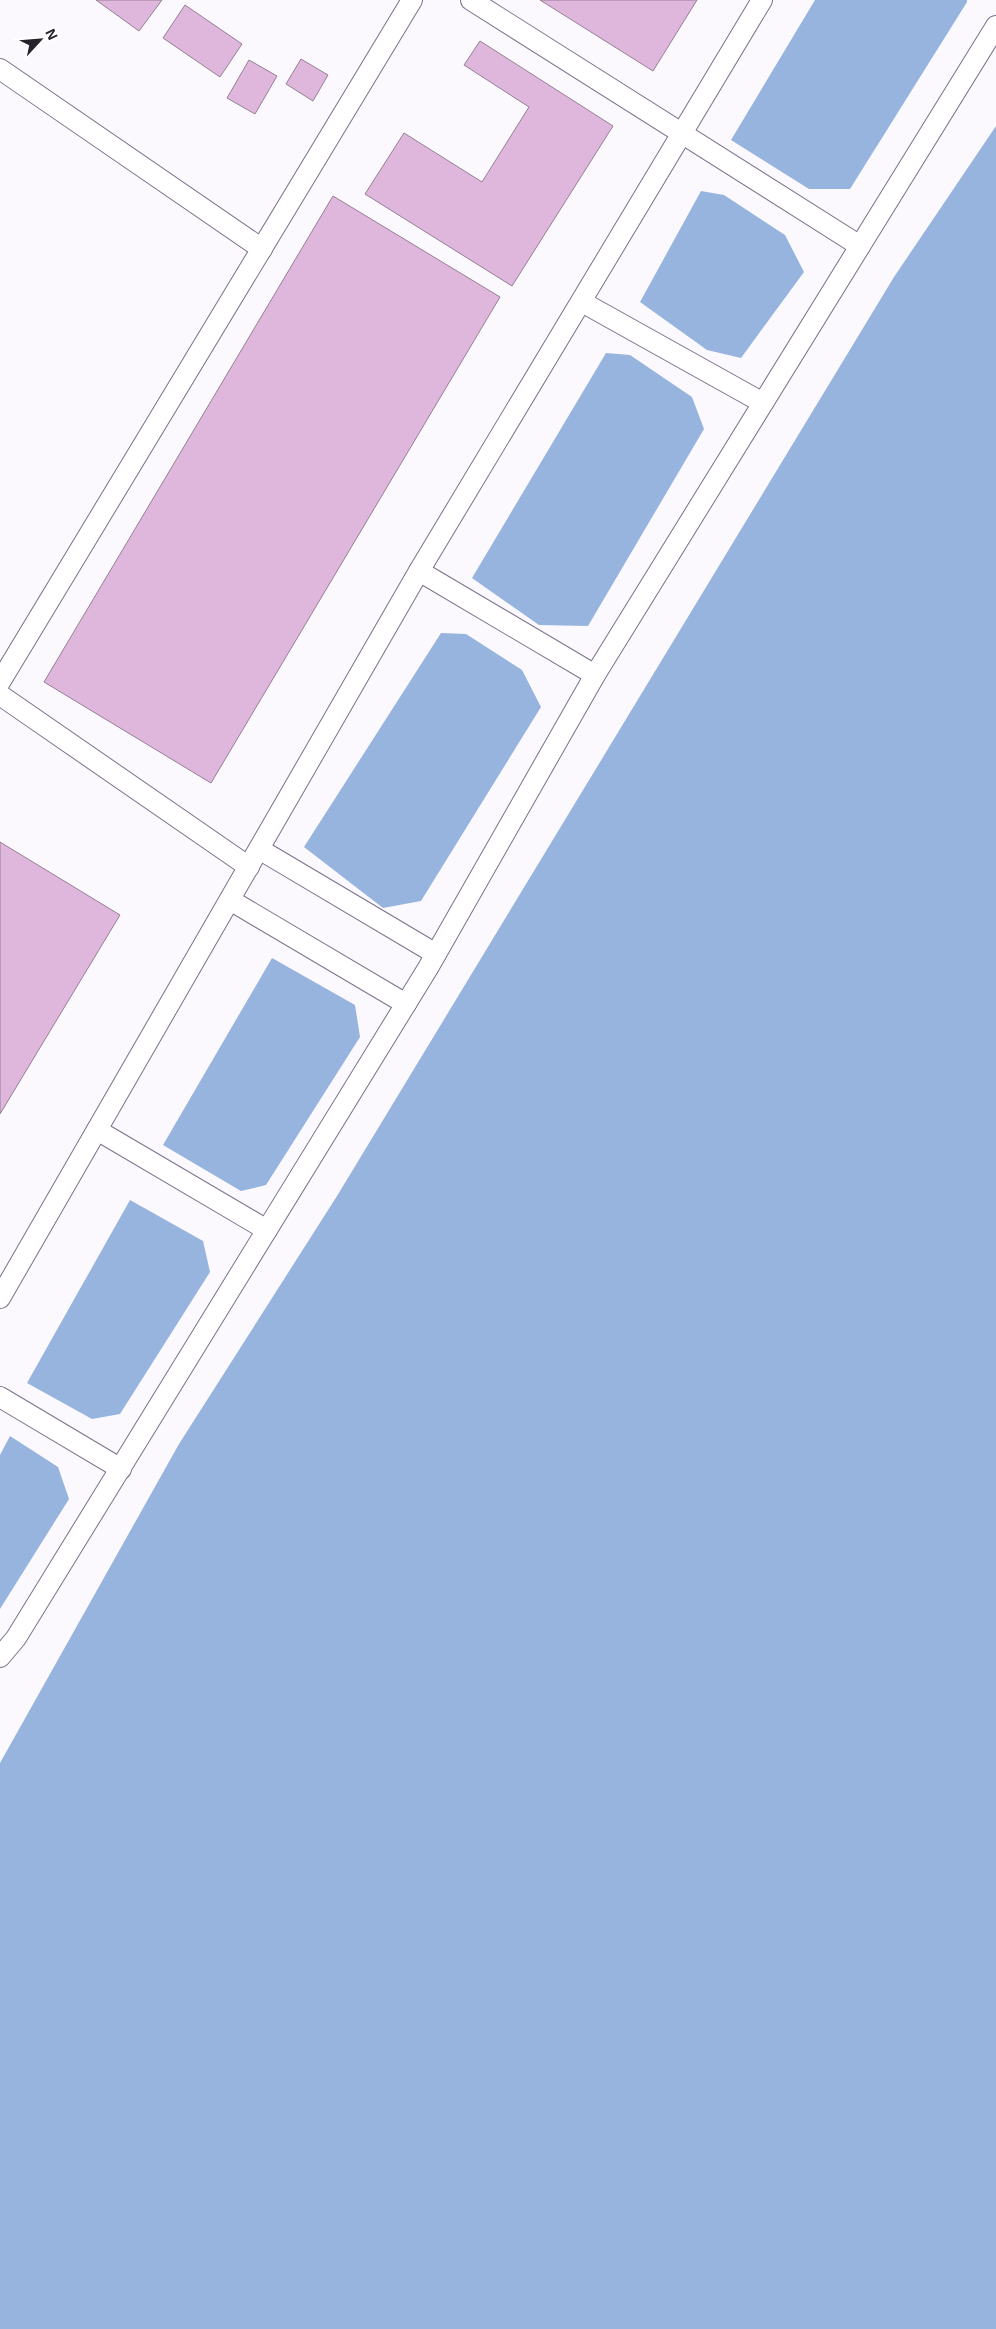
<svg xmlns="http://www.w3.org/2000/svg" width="996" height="2329" font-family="Arial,sans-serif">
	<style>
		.water { fill: #97b4de }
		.building { fill: #dfb7dd; stroke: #957f94 }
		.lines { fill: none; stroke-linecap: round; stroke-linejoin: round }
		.service-casing { stroke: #7c718a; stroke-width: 22 }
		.service { stroke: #fff; stroke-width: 20 }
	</style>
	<rect width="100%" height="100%" fill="#fbf8fe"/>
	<!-- water -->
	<g class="water">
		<path d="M815 0H967V2L850 189H809L731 140Z"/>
		<path d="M996 126V2329H0V1763L179 1444 337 1196 894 277Z"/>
		<path d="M701 191 724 195 785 235 804 272 741 358 707 350 640 302Z"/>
		<path d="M606 353 630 355 692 397 704 429 588 626 539 625 472 578Z"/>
		<path d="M441 633 466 634 522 670 541 707 421 901 383 908 304 847Z"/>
		<path d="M272 958 355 1005 360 1037 266 1185 241 1191 163 1145Z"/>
		<path d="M130 1200 203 1241 210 1272 120 1414 92 1419 27 1383Z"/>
		<path d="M10 1436 58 1467 69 1499 0 1609V1455Z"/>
	</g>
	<!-- building -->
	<g class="building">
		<path d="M96 0H162L139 31Z"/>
		<path d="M540 0H697L653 71Z"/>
		<path d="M185 5 242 44 220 77 163 38Z"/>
		<path d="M480 41 613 126 512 286 365 194 404 133 482 182 529 107 464 65Z"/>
		<path d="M301 59 328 75 313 101 286 84Z"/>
		<path d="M249 60 277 76 255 114 227 98Z"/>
		<path d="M333 196 500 297 211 783 44 682Z"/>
		<path d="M0 842 120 915 0 1114Z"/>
	</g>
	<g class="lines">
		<!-- service casing -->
		<g class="service-casing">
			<g id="service">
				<path d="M471 0 860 246"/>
				<path d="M0 69 262 249"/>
				<path d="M582 302 763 403"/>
				<path d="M419 571 595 675"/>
				<path d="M0 682 412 0"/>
				<path d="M0 695 249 867"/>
				<path d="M259 849 436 954"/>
				<path d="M230 900 406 1004"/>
				<path d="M97 1130 267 1230"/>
				<path d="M0 1298 419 571 762 0"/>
				<path d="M0 1397 121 1469"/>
				<path d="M0 1657 16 1638 428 968 595 675 996 26"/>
			</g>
		</g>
		<!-- service -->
		<use href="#service" class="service"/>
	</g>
	<!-- north arrow -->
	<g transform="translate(40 40) rotate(64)" stroke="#ffffff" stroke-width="4" paint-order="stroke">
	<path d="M0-4L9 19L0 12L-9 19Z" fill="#26222c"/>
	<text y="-8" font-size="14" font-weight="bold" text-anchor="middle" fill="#26222c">N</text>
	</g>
</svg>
